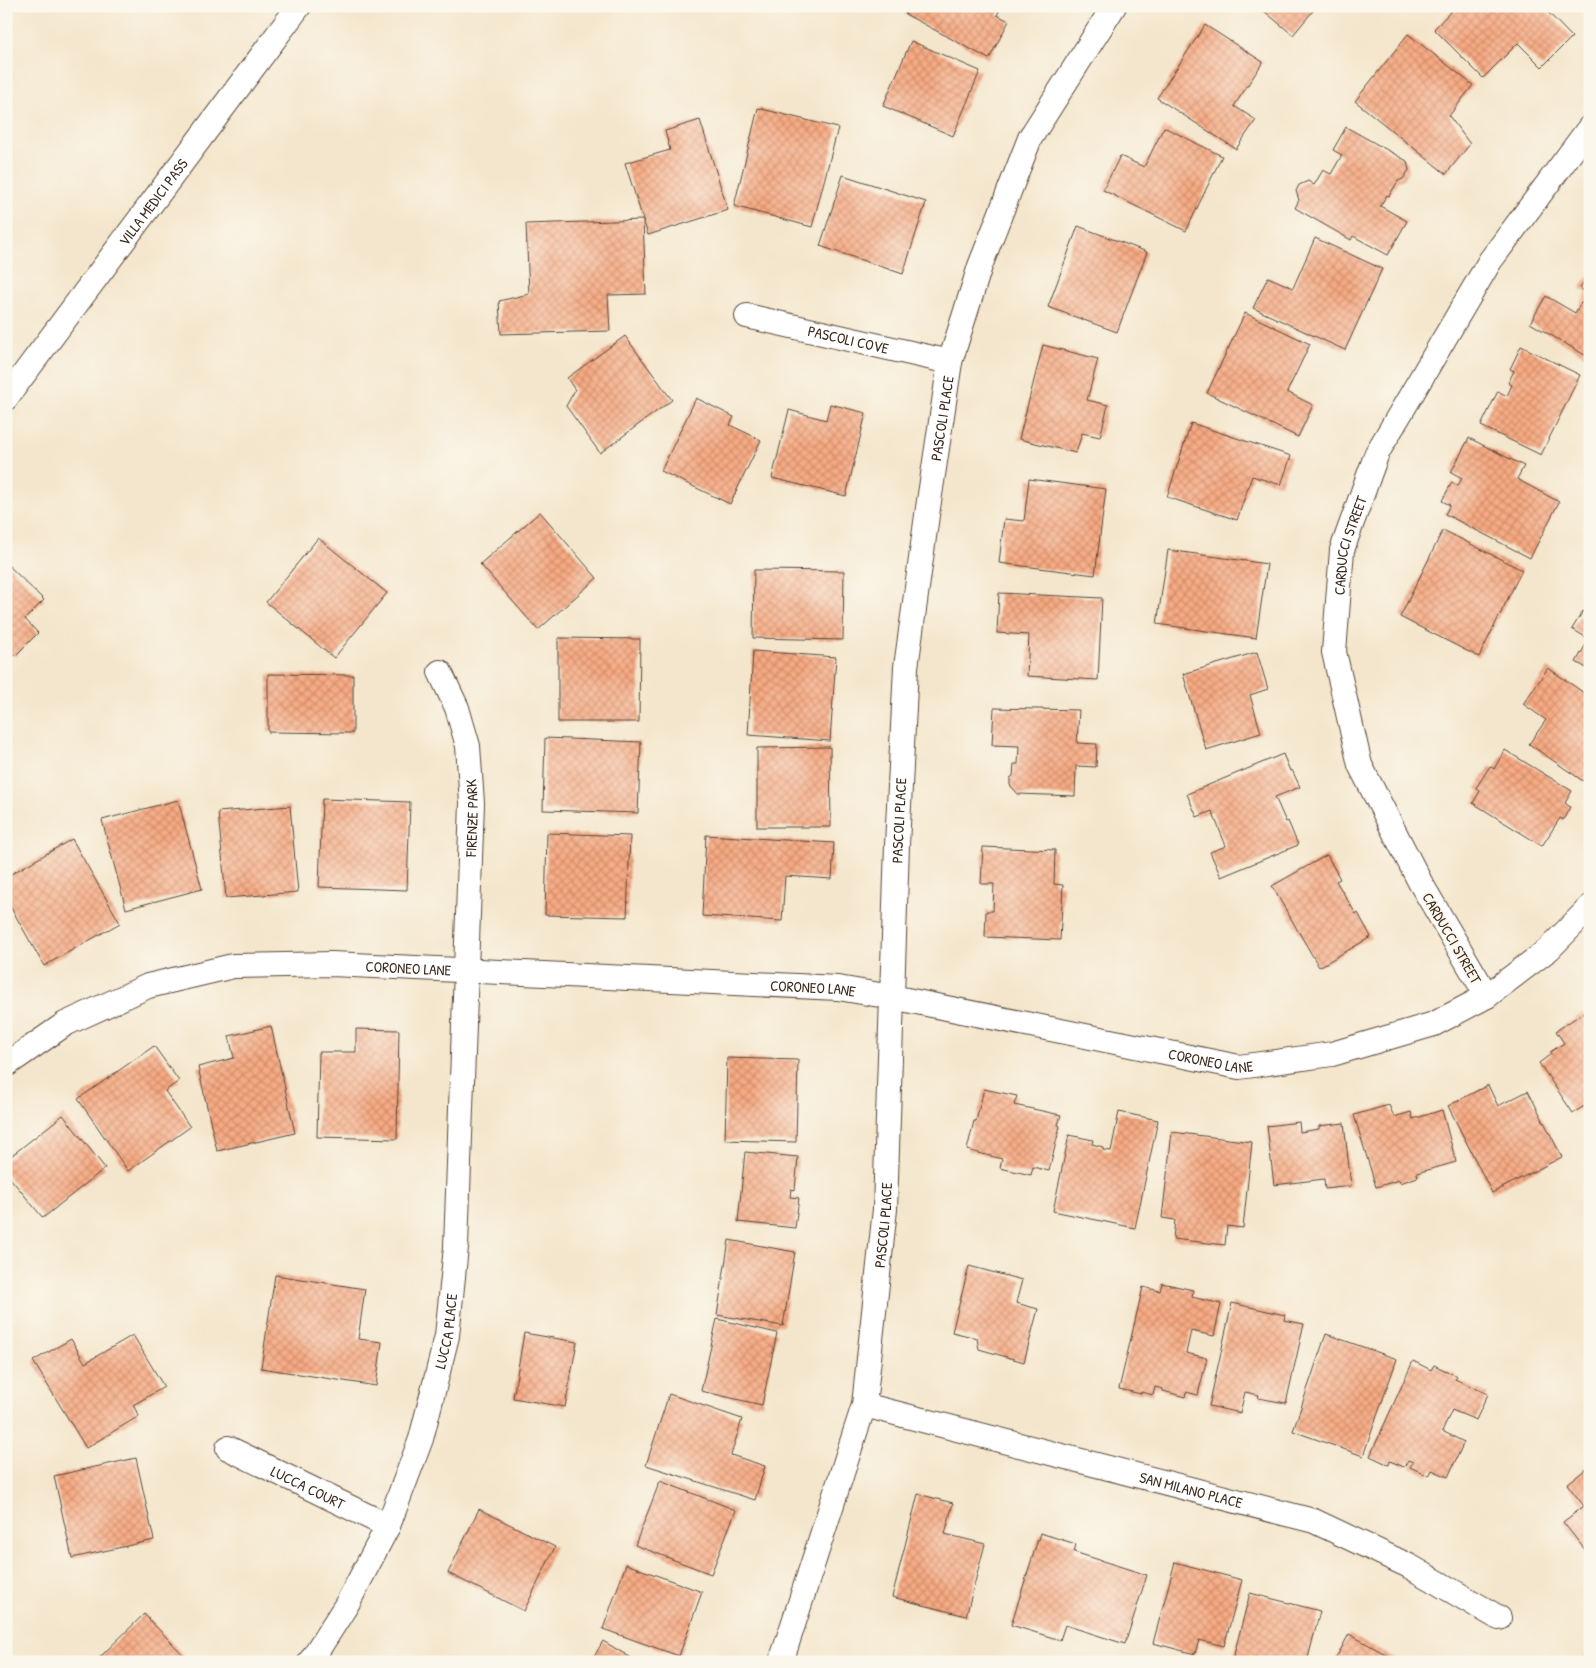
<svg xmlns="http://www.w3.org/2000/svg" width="1596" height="1668" font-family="'Patrick Hand',sans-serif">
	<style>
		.building { fill: url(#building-cross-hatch) }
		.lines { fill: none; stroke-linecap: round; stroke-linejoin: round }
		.street-casing { stroke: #574638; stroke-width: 26 }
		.street { stroke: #fff; stroke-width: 24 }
		.labels { text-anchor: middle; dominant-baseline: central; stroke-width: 4; stroke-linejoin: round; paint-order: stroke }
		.street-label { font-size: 15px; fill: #3b2a1e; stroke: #fbf7ec }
	</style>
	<defs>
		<pattern id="building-cross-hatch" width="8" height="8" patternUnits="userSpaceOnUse" patternTransform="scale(1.25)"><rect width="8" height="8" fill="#f8aa83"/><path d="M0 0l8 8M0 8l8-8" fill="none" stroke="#ca8b6b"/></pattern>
	</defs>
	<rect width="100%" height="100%" fill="#fbf7ec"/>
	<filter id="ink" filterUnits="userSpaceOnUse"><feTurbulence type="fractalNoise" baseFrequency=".02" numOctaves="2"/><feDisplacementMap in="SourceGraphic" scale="10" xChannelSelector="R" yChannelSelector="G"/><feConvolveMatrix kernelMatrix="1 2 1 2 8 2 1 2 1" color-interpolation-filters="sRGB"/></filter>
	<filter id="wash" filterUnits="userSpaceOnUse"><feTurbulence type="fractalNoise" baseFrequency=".0096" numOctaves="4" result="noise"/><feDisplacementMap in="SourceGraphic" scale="20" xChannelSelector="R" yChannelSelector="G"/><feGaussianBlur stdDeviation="1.12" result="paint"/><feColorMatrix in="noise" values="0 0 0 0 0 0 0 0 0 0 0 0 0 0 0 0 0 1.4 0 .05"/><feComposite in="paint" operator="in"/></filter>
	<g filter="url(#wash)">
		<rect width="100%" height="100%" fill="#f4e6cc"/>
		<g id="blocks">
			<!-- building -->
			<g class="building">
				<path d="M909 6H1002L997 15 1009 21 989 59 905 14Z"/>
				<path d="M1258 6H1317L1293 35Z"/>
				<path d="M1456 6H1542L1572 37 1542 67 1518 43 1483 78 1434 29Z"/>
				<path d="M1205 25 1263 62 1234 106 1256 120 1236 149 1157 98Z"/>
				<path d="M1408 34 1473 85 1449 116 1470 144 1446 174 1355 101Z"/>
				<path d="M911 41 980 71 953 136 883 106Z"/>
				<path d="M758 108 838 128 812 227 734 206Z"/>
				<path d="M700 120 728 210 648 235 625 163 670 150 665 131Z"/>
				<path d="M1164 127 1222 156 1186 231 1103 190 1120 156 1144 167Z"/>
				<path d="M1346 127 1407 161 1409 170 1403 179 1398 181 1389 196 1387 195 1380 206 1407 221 1388 255 1353 236 1351 240 1295 208 1299 200 1296 191 1299 185 1308 181 1314 185 1323 170 1331 174 1342 155 1333 150Z"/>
				<path d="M843 175 926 202 903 274 820 246Z"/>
				<path d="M643 220 646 294 608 295 610 331 501 334 499 301 529 294 526 224Z"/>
				<path d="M1078 226 1147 252 1117 332 1048 307Z"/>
				<path d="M1315 238 1382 269 1345 350 1253 308 1268 277 1293 288Z"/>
				<path d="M1590 272V358L1530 323 1546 296 1575 313 1587 293 1580 288Z"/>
				<path d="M1245 313 1310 344 1287 392 1313 405 1298 437 1207 393Z"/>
				<path d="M625 336 672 400 600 453 566 406 575 390 567 378Z"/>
				<path d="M1043 345 1098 359 1087 400 1108 405 1100 437 1082 433 1076 453 1019 439Z"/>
				<path d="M1521 346 1580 375 1541 455 1481 426 1498 391 1507 396 1512 385 1508 383 1514 371 1510 369Z"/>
				<path d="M696 398 734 417 730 425 761 440 730 504 661 471Z"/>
				<path d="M830 404 866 413 846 496 772 478 789 410 826 420Z"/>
				<path d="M1191 423 1291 456 1281 485 1252 476 1237 520 1167 497Z"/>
				<path d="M1469 438 1524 466 1517 479 1559 502 1530 558 1445 514 1450 505 1442 501 1452 482 1458 486 1462 478 1451 472Z"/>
				<path d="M1029 479 1106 489 1095 575 999 563 1004 519 1024 521Z"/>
				<path d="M540 512 597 578 538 630 480 564Z"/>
				<path d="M1443 530 1522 570 1479 657 1400 617Z"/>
				<path d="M318 538 387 593 334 658 266 602Z"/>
				<path d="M1168 550 1267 564 1256 638 1157 624Z"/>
				<path d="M6 563 44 600 25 619 38 633 15 656 6 648Z"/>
				<path d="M754 570 844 571 843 640 753 638Z"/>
				<path d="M999 593 1102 598 1098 680 1027 676 1029 635 997 633Z"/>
				<path d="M1583 611 1590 615V670L1576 662 1589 639 1572 629Z"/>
				<path d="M558 638 640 639 639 722H558Z"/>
				<path d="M753 651 836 657 830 741 748 735Z"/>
				<path d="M1257 652 1268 689 1250 695 1261 733 1206 750 1183 674Z"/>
				<path d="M1548 668 1590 697V772L1583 781 1529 744 1546 720 1523 704Z"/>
				<path d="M268 674 353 675V733L268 732Z"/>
				<path d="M994 708 1079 710 1077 743 1097 744 1096 767 1076 766 1075 796 1018 794 1010 785V778L1013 776 1014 764H1018L1019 746 992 745Z"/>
				<path d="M545 738 641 742 638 813 543 810Z"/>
				<path d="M830 747 831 827H757V748Z"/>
				<path d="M1505 750 1572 791 1565 803 1570 807 1563 820 1560 818 1542 846 1473 803 1480 791 1476 788 1490 766 1494 769Z"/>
				<path d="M1283 754 1290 771 1292 770 1300 787 1275 797 1286 822 1288 821 1298 845 1221 877 1210 852 1226 846 1212 811 1197 817 1187 794Z"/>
				<path d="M322 799 410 802 407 890 319 887Z"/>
				<path d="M178 800 202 889 126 909 102 820Z"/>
				<path d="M290 806 298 892 226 898 218 812Z"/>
				<path d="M547 833 630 836 627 917 545 915Z"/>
				<path d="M706 835 834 843 832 879 785 876 782 921 702 916Z"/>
				<path d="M72 839 120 923 44 966 6 899V877Z"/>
				<path d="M983 847 1055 850 1054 884 1063 885 1060 940 985 937 986 911H993L994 884H981Z"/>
				<path d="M1327 855 1340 879 1336 881 1356 914 1358 913 1371 937 1319 967 1272 886Z"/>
				<path d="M1583 1013 1590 1022V1111L1586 1105 1573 1113 1539 1063 1551 1054 1550 1052 1564 1043 1556 1031Z"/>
				<path d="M271 1026 295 1133 217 1151 198 1067 234 1058 229 1036Z"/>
				<path d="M356 1029 399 1030 397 1139 317 1137 319 1052H356Z"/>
				<path d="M154 1046 179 1081 165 1091 190 1127 128 1171 78 1099Z"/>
				<path d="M727 1058 798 1060 796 1142 725 1140Z"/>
				<path d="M1488 1085 1498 1106 1528 1091 1562 1157 1492 1193 1448 1106Z"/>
				<path d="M984 1089 1017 1096 1014 1105 1061 1115 1058 1125 1060 1126 1049 1171 1033 1167 1031 1175 1000 1168 1002 1159 967 1150 974 1121H976Z"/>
				<path d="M1389 1105 1394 1117 1411 1112 1413 1119 1442 1110 1456 1162 1417 1173 1418 1177 1400 1183 1399 1180 1376 1187 1354 1115Z"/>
				<path d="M1119 1112 1158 1120 1135 1228 1053 1211 1069 1135 1093 1140 1092 1144 1103 1147V1150L1111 1151Z"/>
				<path d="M63 1115 105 1168 43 1218 6 1173V1160Z"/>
				<path d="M1299 1122 1300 1132 1319 1129V1126L1344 1123 1351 1186 1325 1189 1324 1179 1274 1185 1267 1126Z"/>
				<path d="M1172 1132 1252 1142 1243 1228 1227 1226 1225 1245 1173 1239 1175 1220 1162 1218Z"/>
				<path d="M745 1152 798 1157 795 1190 791 1189 790 1197 799 1198 795 1228 738 1222Z"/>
				<path d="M729 1240 795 1252 783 1326 717 1315Z"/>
				<path d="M969 1266 1022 1280 1016 1303 1038 1309 1024 1362 979 1349 977 1338 952 1332Z"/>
				<path d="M275 1275 365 1289 358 1339 382 1342 376 1386 261 1368Z"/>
				<path d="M1162 1283 1193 1290 1192 1297 1221 1304 1214 1336 1191 1331 1186 1353 1207 1358 1198 1395 1186 1392 1185 1397 1163 1391V1389L1155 1387 1153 1395 1141 1392V1394L1119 1389 1143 1287 1160 1291Z"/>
				<path d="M1232 1303 1285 1315 1284 1320 1304 1324 1286 1403 1258 1398 1259 1395 1245 1392 1240 1413 1209 1406Z"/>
				<path d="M717 1319 777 1333 762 1405 701 1391Z"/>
				<path d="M524 1333 577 1342 565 1407 513 1398Z"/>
				<path d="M1326 1334 1397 1359 1363 1456 1293 1431Z"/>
				<path d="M133 1335 164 1387 133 1405 139 1416 86 1448 33 1361 71 1339 85 1363Z"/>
				<path d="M1413 1361 1431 1370 1434 1365 1457 1376 1455 1379 1488 1394 1476 1420 1452 1410 1442 1431 1464 1442 1448 1477 1432 1470 1429 1476 1410 1467 1413 1462 1408 1460 1404 1467 1390 1461 1389 1465 1370 1456Z"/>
				<path d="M669 1394 742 1419 731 1455 765 1466 755 1500 646 1465Z"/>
				<path d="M136 1458 154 1540 72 1558 54 1476Z"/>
				<path d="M1590 1466V1547L1585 1550 1563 1522 1584 1506 1567 1484Z"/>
				<path d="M660 1481 736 1510 711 1574 635 1545Z"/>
				<path d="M918 1494 953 1503 945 1534 985 1544 966 1616 892 1597Z"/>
				<path d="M479 1509 555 1547 524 1611 448 1573Z"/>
				<path d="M1040 1533 1076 1544 1074 1552 1147 1575 1125 1644 1065 1625 1060 1640 1011 1625Z"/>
				<path d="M1175 1562 1242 1580 1224 1646 1199 1640 1195 1654 1153 1643Z"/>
				<path d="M626 1564 702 1592 679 1656 603 1629Z"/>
				<path d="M1250 1593 1320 1611 1307 1662H1232Z"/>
				<path d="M144 1614 190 1662H95Z"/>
				<path d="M1349 1634 1400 1662H1334Z"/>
				<path d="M603 1641 638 1662H591Z"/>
				<path d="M1590 1648V1662H1581Z"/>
			</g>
		</g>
	</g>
	<g filter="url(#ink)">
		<use href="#blocks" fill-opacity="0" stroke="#574638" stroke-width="1"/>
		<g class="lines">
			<!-- street casing -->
			<g class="street-casing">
				<g id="street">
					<path id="s1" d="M747 316 950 362"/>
					<path id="s2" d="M6 398 299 6"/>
					<path id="s3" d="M1487 996 1420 882 1360 765 1334 652 1342 550 1377 453 1490 261 1590 127"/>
					<path id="s4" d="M6 1065 65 1024 148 986 233 966 332 964 838 988 892 997 1239 1067 1332 1054 1434 1024 1487 996 1549 949 1590 907"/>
					<path id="s5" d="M864 1405 1314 1521 1409 1566 1499 1618"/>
					<path id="s6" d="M228 1448 388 1526"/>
					<path id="s7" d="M310 1662 347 1604 388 1526 421 1439 447 1336 456 1247 472 803 468 746 457 708 440 672"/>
					<path id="s8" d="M781 1662 864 1405 885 1209 897 845 906 667 928 508 950 362 980 266 1030 138 1114 6"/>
				</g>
			</g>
			<!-- street -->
			<use href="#street" class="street"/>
		</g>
	</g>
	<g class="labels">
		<!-- street labels -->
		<g class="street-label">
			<text stroke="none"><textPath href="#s2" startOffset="245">VILLA MEDICI PASS</textPath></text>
			<text stroke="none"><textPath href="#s1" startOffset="104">PASCOLI COVE</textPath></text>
			<text stroke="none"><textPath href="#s8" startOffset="1261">PASCOLI PLACE</textPath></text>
			<text stroke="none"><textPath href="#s3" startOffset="488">CARDUCCI STREET</textPath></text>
			<text stroke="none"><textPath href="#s7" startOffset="875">FIRENZE PARK</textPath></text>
			<text stroke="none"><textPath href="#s8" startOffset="856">PASCOLI PLACE</textPath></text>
			<text transform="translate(1452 938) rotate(60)">CARDUCCI STREET</text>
			<text stroke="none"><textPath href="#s4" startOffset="426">CORONEO LANE</textPath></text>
			<text stroke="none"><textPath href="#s4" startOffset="831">CORONEO LANE</textPath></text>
			<text stroke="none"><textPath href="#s4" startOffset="1236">CORONEO LANE</textPath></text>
			<text stroke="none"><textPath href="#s8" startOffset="451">PASCOLI PLACE</textPath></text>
			<text stroke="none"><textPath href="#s7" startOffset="361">LUCCA PLACE</textPath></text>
			<text stroke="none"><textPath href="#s6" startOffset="89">LUCCA COURT</textPath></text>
			<text stroke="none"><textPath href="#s5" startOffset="338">SAN MILANO PLACE</textPath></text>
		</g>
	</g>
	<!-- margin -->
	<rect width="1596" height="1668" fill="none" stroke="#fbf7ec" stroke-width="25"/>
</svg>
